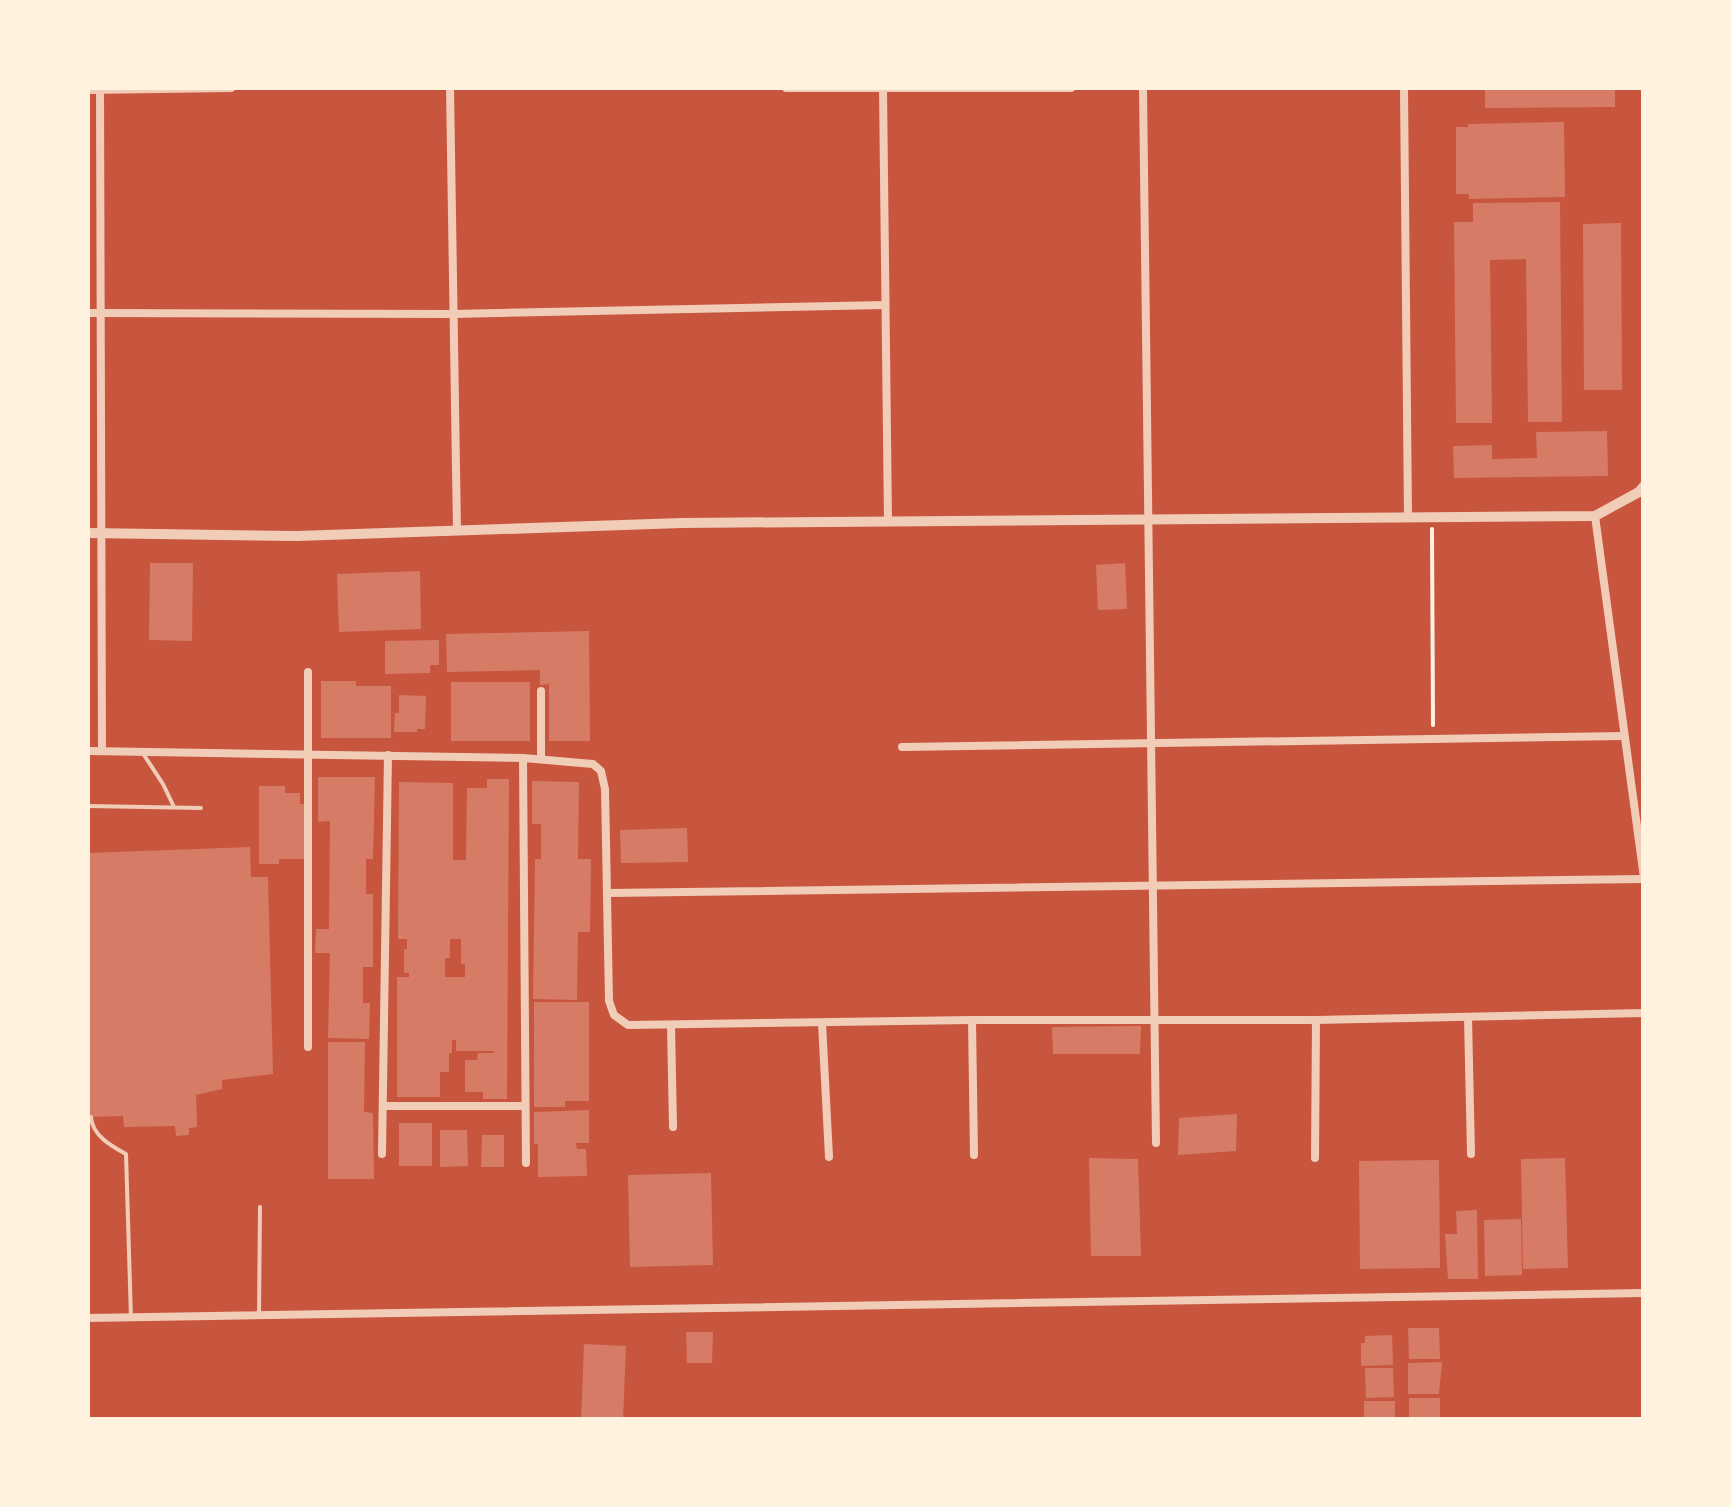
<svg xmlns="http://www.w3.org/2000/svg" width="1731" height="1507" font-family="Montserrat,sans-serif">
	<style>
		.building { fill: #d67c66; fill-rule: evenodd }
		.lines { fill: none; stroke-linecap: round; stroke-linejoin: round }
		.path { stroke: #fff3e0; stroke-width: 4 }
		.service { stroke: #f1ccb7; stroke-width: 4 }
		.minor { stroke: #f1ccb7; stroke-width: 8 }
		.tertiary { stroke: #f1ccb7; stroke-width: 10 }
	</style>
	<rect width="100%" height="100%" fill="#c8553d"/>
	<!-- building -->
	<g class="building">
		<path d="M1485 88H1615V107L1485 108Z"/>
		<path d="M1564 122 1565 197 1469 199V194H1456V127H1468V124Z"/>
		<path d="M1560 202 1562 422H1528L1526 259 1490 260 1492 423H1456L1454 222H1473V203Z"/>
		<path d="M1621 223 1622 390H1584L1583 224Z"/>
		<path d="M1607 431 1608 476 1454 478 1453 446 1492 445V459L1537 458 1536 432Z"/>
		<path d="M150 563H193L192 641 149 640Z"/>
		<path d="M1125 563 1127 609 1098 610 1096 565Z"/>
		<path d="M420 571 421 629 339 632 337 574Z"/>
		<path d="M589 631 590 741H549V684L540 685V670L447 672 446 634Z"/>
		<path d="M439 640V665H430V673L385 674V641Z"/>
		<path d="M321 681H356V686H391V738H321Z"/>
		<rect x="451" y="682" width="79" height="59"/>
		<path d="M399 695 426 696 425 729H417V732H394L395 713H399Z"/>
		<path d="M318 777H375L373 859H366V894H373V967H363V1003H370L369 1039 328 1038 330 953H315L316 929H329L330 821 318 822Z"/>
		<path d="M487 779H509L507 1099H483V1092H465V1060H477L478 1053H494V1051H456V1040H452V1053H449V1072H440V1097H397V977H409V973H404V949H407V939H398L399 782 453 783V860H466L467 788H487ZM450 939H461V964H465V977H445V958H450Z"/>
		<path d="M532 781 579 782 578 859H591L590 932H578L577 1000 533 999 535 859H541V824H532Z"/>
		<path d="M259 786H285V793H300V804H306V859H279V864H259Z"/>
		<path d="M687 828 688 862 621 863 620 830Z"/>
		<path d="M250 847 251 877H268L273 1074 222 1080V1089L196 1095 197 1127 189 1128V1135L176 1136 175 1126 124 1127 123 1116 88 1117V853Z"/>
		<path d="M534 1002H589V1101H565V1107H534Z"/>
		<path d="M1141 1026 1140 1054H1053L1052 1027Z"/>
		<path d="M328 1042H365L364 1112 373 1113 374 1179H328Z"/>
		<path d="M589 1110V1143H576L577 1149H586L587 1176 538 1177V1144H534V1112Z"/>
		<path d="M1237 1114 1236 1151 1178 1155 1179 1118Z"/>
		<rect x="399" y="1123" width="33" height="43"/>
		<path d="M440 1130H467L468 1166 440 1167Z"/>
		<path d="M482 1135H504V1167H481Z"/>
		<path d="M1089 1158 1138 1159 1141 1256H1091Z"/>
		<path d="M1565 1158 1568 1268 1523 1269 1521 1159Z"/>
		<path d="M1439 1160 1440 1268 1360 1269 1359 1161Z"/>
		<path d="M711 1173 713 1265 630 1267 628 1175Z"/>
		<path d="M1477 1210 1478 1279H1448L1445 1234H1457L1456 1211Z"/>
		<path d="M1521 1219 1522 1275 1485 1276 1484 1220Z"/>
		<path d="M1408 1328H1439L1440 1359H1409Z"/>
		<path d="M686 1332H713L712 1363H687Z"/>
		<path d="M1392 1335 1393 1365 1361 1366V1343H1365V1336Z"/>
		<path d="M584 1344 626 1346 623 1420H581Z"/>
		<path d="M1442 1362 1439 1394H1408V1363Z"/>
		<path d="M1365 1368H1393L1394 1397 1366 1398Z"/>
		<rect x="1409" y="1398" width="31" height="22"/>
		<rect x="1364" y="1401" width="31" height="19"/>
	</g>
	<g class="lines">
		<!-- path -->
		<path class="path" d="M1432 529 1433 725"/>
		<!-- service -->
		<g class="service">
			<path d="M144 755 163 784 174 807"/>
			<path d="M88 806 201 808"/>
			<path d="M91 1117C92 1135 111 1146 126 1154L131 1318"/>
			<path d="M259 1316 260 1207"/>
		</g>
		<!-- minor -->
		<g class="minor">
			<path d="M100 88 102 751"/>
			<path d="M450 88 457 531"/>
			<path d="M786 88H1071"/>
			<path d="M883 88 888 522"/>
			<path d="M1143 88 1156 1143"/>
			<path d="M1404 88 1408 518"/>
			<path d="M88 90 231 88"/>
			<path d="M88 313 453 314 885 305"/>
			<path d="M1595 516 1644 878"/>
			<path d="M541 691V759"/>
			<path d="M902 747 1623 736"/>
			<path d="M88 751 523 758 593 764 601 771 605 789 609 1001 614 1015 628 1025 972 1020H1316L1644 1013"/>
			<path d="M523 758 526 1163"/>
			<path d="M608 893 1644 879"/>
			<path d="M1468 1017 1471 1154"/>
			<path d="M972 1020 974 1155"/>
			<path d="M822 1023 829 1157"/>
			<path d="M671 1025 673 1127"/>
			<path d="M308 1047V672"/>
			<path d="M383 1106H525"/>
			<path d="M382 1154 388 755"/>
			<path d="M1315 1158 1316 1020"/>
			<path d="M88 1318 1644 1293"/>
		</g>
		<!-- tertiary -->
		<path class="tertiary" d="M88 533 297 536 682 523 1595 516 1639 492 1644 486"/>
	</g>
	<!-- border -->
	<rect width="1731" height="1507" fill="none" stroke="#fff3e0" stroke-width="180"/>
</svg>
